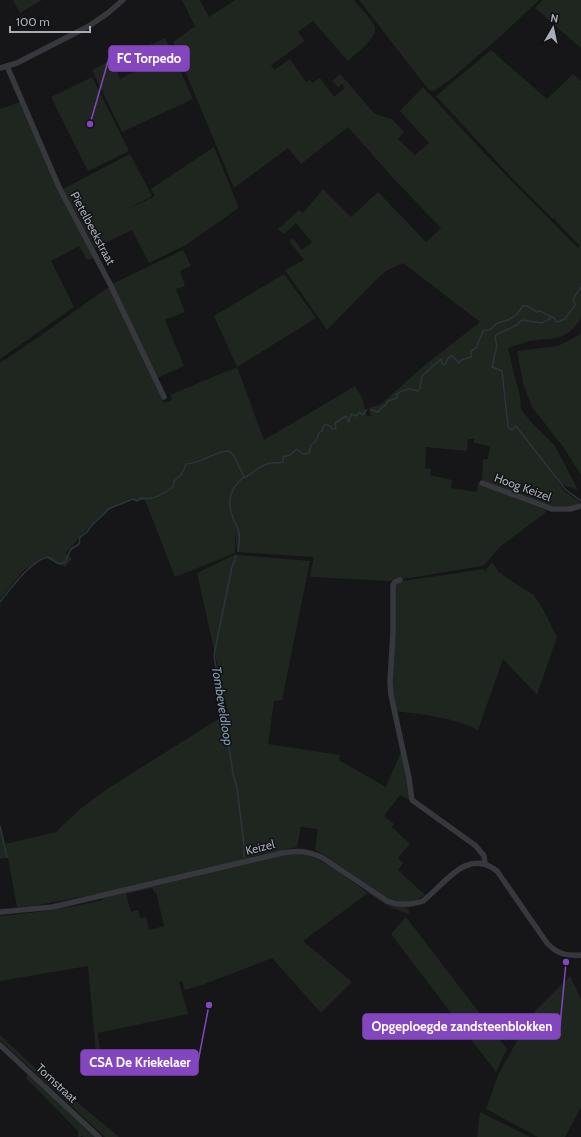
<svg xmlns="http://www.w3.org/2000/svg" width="581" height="1137" font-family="Cabin,sans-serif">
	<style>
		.green { fill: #1e261f; fill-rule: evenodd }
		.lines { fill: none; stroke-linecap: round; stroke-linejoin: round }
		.stream { stroke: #2c353c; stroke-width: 1.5 }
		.minor { stroke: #37383d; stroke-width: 5.5 }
		.labels { text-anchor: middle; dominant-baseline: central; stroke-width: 3; stroke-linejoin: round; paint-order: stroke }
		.street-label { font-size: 12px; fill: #a8adb8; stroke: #111113 }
		.water-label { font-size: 13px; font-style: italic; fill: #7f9bb3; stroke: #111113 }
		.leader { fill: none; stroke: #8446be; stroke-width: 1.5 }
		.callout-dot { fill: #8446be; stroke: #111113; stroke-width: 1.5 }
		.callout { fill: #8446be; stroke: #8446be; stroke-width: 1.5 }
		.callout-label { font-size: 13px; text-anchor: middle; font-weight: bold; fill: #fff }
	</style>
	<rect width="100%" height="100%" fill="#161618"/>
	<!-- green -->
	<g class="green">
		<path d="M13 0H42L20 13Z"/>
		<path d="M182 0H200L209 17 235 0H354C360 8 369 16 374 25 380 37 355 54 348 61L313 21 298 32 305 41 271 65 274 70 290 59 306 82 310 80 312 83 320 78 334 97 345 88 342 84 338 87 332 81 340 74 375 114 392 119 404 132 398 139 415 155 429 143 400 111 423 87 487 156 578 248 580 246 555 220 553 217V219L514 180 436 96 491 50 547 99 573 74 581 81V318C566 343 553 337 529 341 522 343 515 346 508 348L515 378 520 396 521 409 532 423 555 446 578 490 566 486 555 477 564 491 580 502 579 504 575 506H548L482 481 483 459H488L490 446 474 443V439H468L467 451 426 447 425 468 431 469 430 475 452 480 451 488 477 492 478 483 546 510 545 513 501 546 485 564 482 566 391 581 311 577 310 576 314 557 237 552 235 532V553L175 577 145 500C141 500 137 500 133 500 106 503 82 535 66 553L72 559 65 567 44 557 24 570 0 599V363L40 336 107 288H110L164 403 172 400 170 395 237 367 214 316 284 274 316 318 237 367 264 440 355 386 362 398 367 416H371L369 408 381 404 425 365 480 322 403 263 386 271 375 281 327 330 285 270 304 260 289 241 293 238 302 250 312 242 296 223 284 234 278 229 299 210 303 213 323 189 351 217 378 192 426 242 441 228 394 179 348 127 301 164 288 148 234 188 173 42 195 26Z"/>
		<path d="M359 0H539L502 35 451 79 434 91 429 90 421 80Z"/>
		<path d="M543 0H581V48L535 8Z"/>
		<path d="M165 38 193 99 122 132 92 70 112 60 120 79 145 66 139 50Z"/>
		<path d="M92 77 129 151 88 171 51 97Z"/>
		<path d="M20 102 95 258 87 260 79 246 51 261 74 307 0 359V109Z"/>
		<path d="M214 147 237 203 238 207 237 209 186 245 149 263 132 230 95 248 63 189 130 154 152 196 126 210 155 196 151 189Z"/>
		<path d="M183 250 191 266 180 271 185 286 176 289 185 312 165 320 184 366 157 378 112 284Z"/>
		<path d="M581 334V475L564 448 532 407 523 383 517 351 558 346Z"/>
		<path d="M236 554 239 555 310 561 282 700 274 701 268 744 340 755 339 760 386 787 401 752 408 779 410 800 400 795 384 816 394 824 392 827 410 844 398 858 403 863 398 870 425 895C411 904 400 904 385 897L323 854 315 850 318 829 301 827 297 847 250 857 251 863C266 860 281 854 296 854 322 854 348 879 368 893L369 892C377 897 384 904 393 906 399 907 405 906 409 910V914L388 906 368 893 303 941 352 982 321 1013 272 958 205 984 185 990 182 981 179 982 188 1014 98 1033 100 1052 96 1053 88 966 0 981V916C35 913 69 908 103 900L102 893 33 906 17 907 8 858 0 859V824L5 844 56 832 80 809 107 789 228 713 197 573ZM152 888 154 892H156L164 926 149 930 146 917 140 918 138 910 131 912 126 894Z"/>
		<path d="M492 562 498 571 507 578 534 595 544 611 557 637 537 695 503 659 478 730C453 717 423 715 396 711L392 688 395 588 397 582 484 569 486 572V570Z"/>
		<path d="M406 917 507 1049 496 1072 391 934Z"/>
		<path d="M570 976 581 999V1107L565 1137H538L486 1109 499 1073 527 1023 536 1010Z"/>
		<path d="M0 1035 31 1064 119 1137H105L0 1040Z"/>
		<path d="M28 1074 95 1137H83L81 1134V1137H78V1131L26 1078Z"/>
		<path d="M480 1112 530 1137H477Z"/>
	</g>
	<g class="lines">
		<!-- stream -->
		<g class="stream">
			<path d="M551 318 542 323 522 320 517 325 496 335 495 338 497 345 492 367 502 371 508 427 512 430 516 426 566 490 581 501"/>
			<path d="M371 410 378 412 382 407 385 406 388 401 397 398V394C404 389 411 388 418 391L420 388 422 376 441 359 442 364 445 365 448 358 452 356 459 363 461 360 471 357V351L476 348 483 331 491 329 497 323 508 320 516 315 523 306H527L537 312 540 311 554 318 557 322 565 319 575 305 573 299 581 287"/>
			<path d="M238 551C239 545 240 539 239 532 238 527 235 523 233 518 226 501 230 488 244 477"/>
			<path d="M236 556 232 567 214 655 216 668 223 694V707L233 774 237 788 244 845V857"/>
			<path d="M0 602C11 588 31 560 48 557L59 564 65 562 71 549 79 544 80 537 86 533 93 524 105 513 108 509 133 499 137 501 142 498C153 501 165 493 173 487L174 481 182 474 186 464C203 463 213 452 228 451L233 454 244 477H246C253 472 262 464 271 463 276 462 277 464 283 462V457L290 455 297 449 303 454 309 453 311 445 316 441 319 433 322 431 324 425H328L333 429H335L336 428 335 423 346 416 349 422 351 414 357 416 359 412 363 415 366 410H367"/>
			<path d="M0 826 7 857"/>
		</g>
		<!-- minor -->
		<g class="minor">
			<path d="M7 66 59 187 110 284 164 397"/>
			<path d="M0 68 17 63 89 26 108 13 123 0"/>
			<path d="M482 483 552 509H570L581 506"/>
			<path d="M400 580 395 582 393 585V633L390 682 391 695 409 778 412 800 476 846 484 856 485 864"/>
			<path d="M0 912 53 907 282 853C297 850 308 851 323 858L387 901C399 906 411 905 423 901 445 884 467 847 497 871L547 943C557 954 566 956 581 955"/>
			<path d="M0 1045 99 1137"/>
		</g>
	</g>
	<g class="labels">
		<!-- street labels -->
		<g class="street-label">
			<text transform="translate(93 228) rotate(62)">Pietelbeekstraat</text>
			<text transform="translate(523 487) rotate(20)">Hoog Keizel</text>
			<text transform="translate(260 847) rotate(-14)">Keizel</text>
			<text transform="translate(57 1083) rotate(43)">Tomstraat</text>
		</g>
		<!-- water labels -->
		<g class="water-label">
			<text transform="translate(223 706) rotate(81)">Tombeveldloop</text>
		</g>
	</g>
	<!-- callouts -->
	<path class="leader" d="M90 124L109 58M566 962L560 1026M209 1005L198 1062"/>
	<g class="callout-dot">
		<circle cx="90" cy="124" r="4"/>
		<circle cx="566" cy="962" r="4"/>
		<circle cx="209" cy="1005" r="4"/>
	</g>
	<g class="callout">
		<rect x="109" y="46" width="80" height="25" rx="4"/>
		<rect x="363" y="1014" width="197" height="25" rx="4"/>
		<rect x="81" y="1050" width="117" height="25" rx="4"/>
	</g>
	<g class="callout-label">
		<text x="149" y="63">FC Torpedo</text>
		<text x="462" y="1031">Opgeploegde zandsteenblokken</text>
		<text x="140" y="1067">CSA De Kriekelaer</text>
	</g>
	<!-- north arrow -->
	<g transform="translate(553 28) rotate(9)" stroke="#111113" stroke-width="3" paint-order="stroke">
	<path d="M0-3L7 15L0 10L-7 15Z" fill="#a8adb8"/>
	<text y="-6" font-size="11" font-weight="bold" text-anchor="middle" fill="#a8adb8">N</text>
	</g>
	<!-- scale -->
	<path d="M10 26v6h80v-6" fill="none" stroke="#a8adb8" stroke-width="2"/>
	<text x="16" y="26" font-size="12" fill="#a8adb8" stroke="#111113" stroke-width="3" paint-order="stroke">100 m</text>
</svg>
